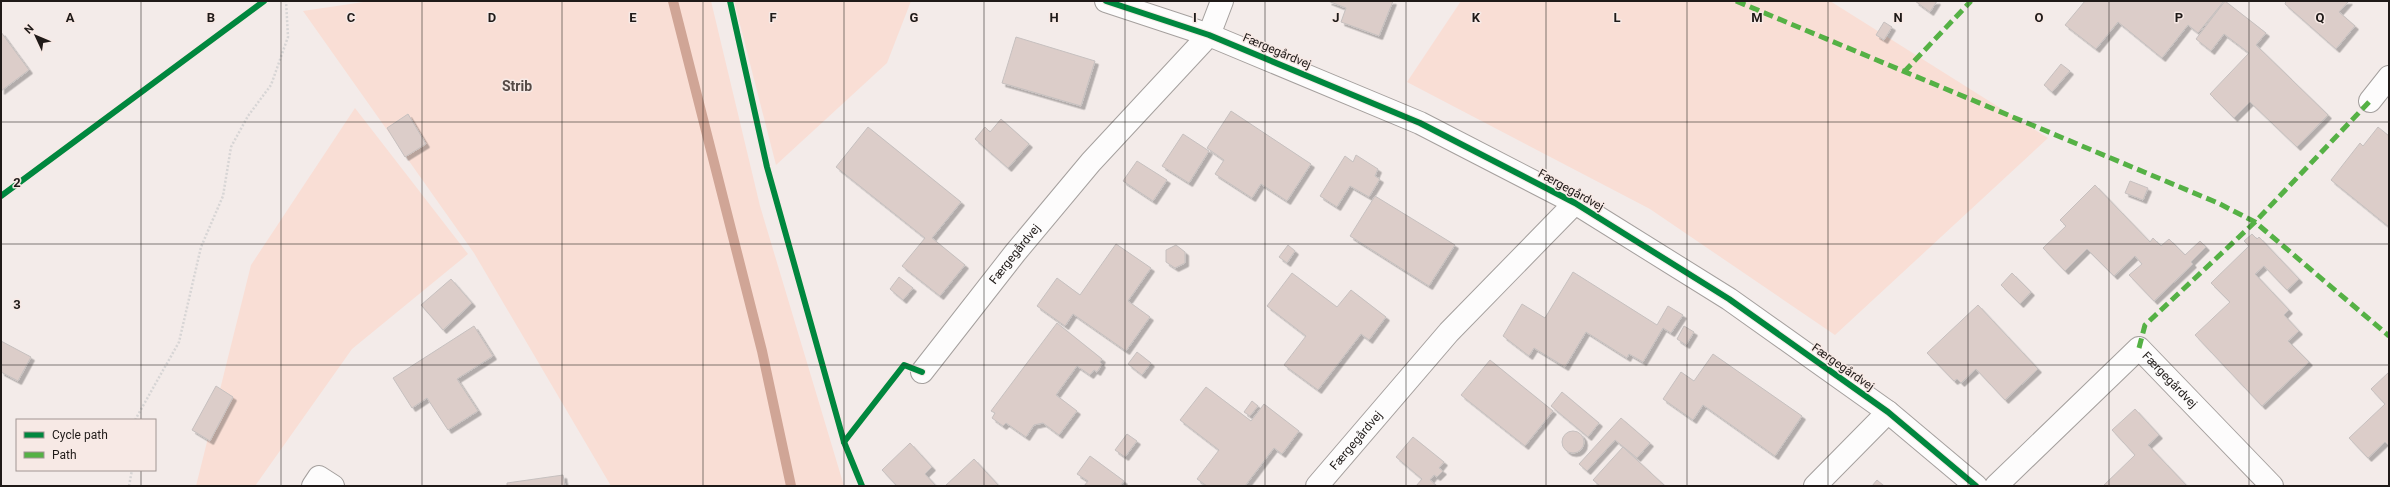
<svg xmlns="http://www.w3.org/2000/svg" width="2390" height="487" font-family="Roboto,sans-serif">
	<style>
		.green { fill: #f9ded5 }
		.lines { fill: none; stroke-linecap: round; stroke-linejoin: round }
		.stream { stroke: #d0a596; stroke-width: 10 }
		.building { fill: #dccdc9; stroke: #c6c0bf; filter: url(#shadow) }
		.minor-casing { stroke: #a5a09e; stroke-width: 24 }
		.path { stroke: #d7d5d5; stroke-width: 2.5; stroke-dasharray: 2 2; stroke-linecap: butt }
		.minor { stroke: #fdfcfc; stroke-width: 22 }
		.quiet { stroke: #55b145; stroke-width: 5; stroke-dasharray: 10 5; stroke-linecap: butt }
		.cycleway-casing { stroke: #f7e9e5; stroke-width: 8 }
		.cycleway { stroke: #00873e; stroke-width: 6 }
		.grid { fill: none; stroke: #1f1a18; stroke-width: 1; stroke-opacity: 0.55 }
		.labels { text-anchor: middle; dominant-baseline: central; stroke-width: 3; stroke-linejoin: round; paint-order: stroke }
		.street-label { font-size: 12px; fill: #1f1a18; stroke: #f7e9e5 }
		.quarter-label { font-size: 14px; font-weight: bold; fill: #554a46; stroke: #f7e9e5 }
		.grid-label { font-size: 13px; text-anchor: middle; font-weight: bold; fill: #1f1a18; stroke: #f7e9e5; stroke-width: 3; stroke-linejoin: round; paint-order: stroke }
	</style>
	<defs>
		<filter id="shadow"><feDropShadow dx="3.5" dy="3.5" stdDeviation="0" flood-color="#0004"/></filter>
	</defs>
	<rect width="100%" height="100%" fill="#f3ebe9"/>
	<!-- green -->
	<g class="green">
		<path d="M370 1H711L760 206 844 486H611L474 253 303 11Z"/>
		<path d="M734 1H911L887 63 776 165Z"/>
		<path d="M1461 1H1830L2048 138 1835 335 1650 209 1407 82Z"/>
		<path d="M355 108 468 254 352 349 255 486H196L251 265Z"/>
	</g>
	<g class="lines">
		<!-- stream -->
		<path class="stream" d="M673 1 762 351 791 486"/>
	</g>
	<!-- building -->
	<g class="building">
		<path d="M1328 1H1393L1379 36 1341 22 1346 8Z"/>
		<path d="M1915 1H1937L1930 12Z"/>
		<path d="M2085 1H2224L2198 33 2188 25 2162 58 2118 22 2096 49 2065 25Z"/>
		<path d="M2225 1 2266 33 2256 45 2328 115 2297 147 2250 102 2234 118 2210 94 2249 53 2224 34 2211 51 2196 39Z"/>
		<path d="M2286 1H2349L2339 12 2355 26 2336 49 2285 4Z"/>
		<path d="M1884 22 1892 27 1884 40 1876 35Z"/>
		<path d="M1 32 29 70 1 91Z"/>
		<path d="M1016 37 1095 61 1081 106 1002 83Z"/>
		<path d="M2061 64 2070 71 2052 92 2044 85Z"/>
		<path d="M1231 111 1311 164 1287 201 1261 184 1252 198 1215 174 1224 160 1207 148Z"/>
		<path d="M408 114 426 144 405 157 387 128Z"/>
		<path d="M1001 119 1029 144 1008 168 975 139 985 127 990 132Z"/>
		<path d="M868 127 961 202 932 238 965 265 940 296 902 266 925 238 836 167Z"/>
		<path d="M2378 127 2389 136V227L2331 180 2360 143 2363 146Z"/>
		<path d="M1183 134 1209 151 1189 183 1162 166Z"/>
		<path d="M1356 155 1378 169 1375 176 1380 179 1369 197 1350 186 1337 207 1320 196 1345 156 1353 162Z"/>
		<path d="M1137 161 1167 180 1153 201 1123 181Z"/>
		<path d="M2130 181 2148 188 2143 200 2125 193Z"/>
		<path d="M2095 185 2150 242 2153 238 2161 246 2169 239 2185 255 2200 241 2206 247 2191 262 2193 264 2154 301 2129 275 2142 264 2135 256 2114 276 2087 249 2065 271 2043 248 2066 226 2060 220Z"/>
		<path d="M1375 196 1455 245 1429 286 1350 236Z"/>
		<path d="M2252 234 2257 239 2259 237 2299 279 2287 290 2264 266 2255 274 2289 310 2284 315 2299 331 2288 341 2309 362 2262 406 2195 335 2230 302 2211 283 2249 246 2244 241Z"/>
		<path d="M1116 244 1151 268 1128 301 1150 317 1126 351 1073 314 1065 326 1037 306 1057 278 1080 295Z"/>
		<path d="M1176 245 1185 252V263L1175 268 1166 262V250Z"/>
		<path d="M1288 245 1295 251 1287 263 1279 257Z"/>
		<path d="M1573 272 1657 325 1668 306 1683 315 1671 333 1663 328 1643 362 1629 354 1627 358 1586 332 1565 367 1534 348 1529 356 1503 336 1522 304 1545 318Z"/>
		<path d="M1292 273 1337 307 1351 290 1386 317 1369 340 1361 334 1318 390 1284 365 1306 336 1267 306Z"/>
		<path d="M2012 273 2031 292 2020 304 2001 285Z"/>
		<path d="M899 277 913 288 903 300 890 289Z"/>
		<path d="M451 279 472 303 443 330 421 305Z"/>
		<path d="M1978 305 2038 369 2005 400 1976 369 1961 383 1957 379 1954 381 1927 353Z"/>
		<path d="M1057 323 1102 359 1100 362 1102 364 1097 372 1094 370 1090 375 1077 366 1056 395 1077 411 1059 435 1043 423 1034 425 1026 437 1006 423 1003 426 992 418 995 413 991 411Z"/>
		<path d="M474 326 493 356 457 379 478 411 448 430 427 398 412 408 393 378Z"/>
		<path d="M1684 326 1694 332 1686 345 1677 339Z"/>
		<path d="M1 341 31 357 18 381 1 372Z"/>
		<path d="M1137 352 1151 363 1142 375 1128 364Z"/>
		<path d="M1713 354 1802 416 1775 456 1703 405 1693 420 1663 399 1681 372 1694 381Z"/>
		<path d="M1490 360 1553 411 1525 446 1461 395Z"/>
		<path d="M2389 372V446L2385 442 2368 458 2349 438 2385 404 2371 389Z"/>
		<path d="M216 386 233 397 210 441 192 430Z"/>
		<path d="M1206 387 1251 421 1264 404 1299 431 1282 454 1274 448 1245 486H1207L1197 479 1219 450 1180 420Z"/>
		<path d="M1562 392 1599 423 1588 437 1551 406Z"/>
		<path d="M1252 401 1258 406 1250 416 1244 412Z"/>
		<path d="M2135 409 2159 435 2148 445 2187 486H2103L2135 455 2112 430Z"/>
		<path d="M1621 418 1650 443 1637 458 1615 440 1587 471 1579 464Z"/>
		<circle cx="1573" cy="442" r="11"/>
		<path d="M1127 434 1137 441 1125 457 1115 450Z"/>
		<path d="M1413 437 1444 462 1439 468 1443 471 1437 477 1434 475 1430 480 1437 486H1416L1422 479 1396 457Z"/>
		<path d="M910 443 932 467 925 474 936 486H897L882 470Z"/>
		<path d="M1623 447 1665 486H1600L1593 480Z"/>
		<path d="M1090 456 1124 481 1120 486H1084L1088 481 1077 474Z"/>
		<path d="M974 459 999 486H945Z"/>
		<path d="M563 475 565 486H507V483Z"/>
		<path d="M1877 480 1884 486H1872Z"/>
	</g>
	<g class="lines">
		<!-- minor casing -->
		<g class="minor-casing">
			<g id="minor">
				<path d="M1106 1 1209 35 1420 123 1575 203 1729 299 1888 412 1976 486"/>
				<path d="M2370 101 2389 77"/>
				<path id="s1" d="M922 372 1015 253 1091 162 1209 35 1222 1"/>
				<path d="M313 486 319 477 333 486"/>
				<path id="s2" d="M1317 486 1449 332 1575 203"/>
				<path d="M1815 486 1888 412"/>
				<path id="s3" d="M1996 486 2139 348 2272 486"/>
			</g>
		</g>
		<!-- path -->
		<g class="path">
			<path d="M135 420 179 342 201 247 223 196 231 147 248 116 271 85 288 37 286 1"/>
			<path d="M129 486 132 470"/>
		</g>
		<!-- minor -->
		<use href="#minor" class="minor"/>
		<!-- quiet -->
		<g class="quiet">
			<path d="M1736 1 2218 203 2255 222 2389 336"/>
			<path d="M1904 72 1971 1"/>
			<path d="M2139 348 2145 325 2255 222 2370 101"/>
		</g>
		<!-- cycleway casing -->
		<g class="cycleway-casing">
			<g id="cycleway">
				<path d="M730 1 767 167 844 442 862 486"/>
				<path d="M1106 1 1209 35 1420 123 1575 203 1729 299 1888 412 1976 486"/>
				<path d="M1 196 264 1"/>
				<path d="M844 442 904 365 922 372"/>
			</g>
		</g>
		<!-- cycleway -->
		<use href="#cycleway" class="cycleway"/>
	</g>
	<!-- grid -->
	<path class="grid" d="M141 1V420M281 1V486M422 1V486M562 1V486M703 1V486M844 1V486M984 1V486M1125 1V486M1265 1V486M1406 1V486M1546 1V486M1687 1V486M1828 1V486M1968 1V486M2109 1V486M2249 1V486M1 122H2389M1 244H2389M1 365H2389M141 470V486"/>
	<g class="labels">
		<!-- street labels -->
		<g class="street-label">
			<text transform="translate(1277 51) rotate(23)">Færgegårdvej</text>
			<text transform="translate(1571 190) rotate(29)">Færgegårdvej</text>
			<text stroke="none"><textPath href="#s1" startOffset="150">Færgegårdvej</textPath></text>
			<text transform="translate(1843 367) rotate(35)">Færgegårdvej</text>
			<text stroke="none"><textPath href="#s3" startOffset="243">Færgegårdvej</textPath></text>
			<text stroke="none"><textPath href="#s2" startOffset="60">Færgegårdvej</textPath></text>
		</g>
		<!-- quarter labels -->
		<g class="quarter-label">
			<text x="517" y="86">Strib</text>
		</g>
	</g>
	<g class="grid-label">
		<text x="70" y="22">A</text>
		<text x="211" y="22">B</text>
		<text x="351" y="22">C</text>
		<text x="492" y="22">D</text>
		<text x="633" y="22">E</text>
		<text x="773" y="22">F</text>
		<text x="914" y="22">G</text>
		<text x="1054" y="22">H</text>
		<text x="1195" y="22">I</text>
		<text x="1336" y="22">J</text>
		<text x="1476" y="22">K</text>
		<text x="1617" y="22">L</text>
		<text x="1757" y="22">M</text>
		<text x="1898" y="22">N</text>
		<text x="2039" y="22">O</text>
		<text x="2179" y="22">P</text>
		<text x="2320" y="22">Q</text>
		<text x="17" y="187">2</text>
		<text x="17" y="309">3</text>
	</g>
	<!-- border -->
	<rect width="2390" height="487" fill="none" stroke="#1f1a18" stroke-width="4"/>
	<!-- legend -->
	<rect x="16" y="419" width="140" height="52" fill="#f7e9e5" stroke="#a19693"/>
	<rect x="24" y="432" width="20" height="6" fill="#00873e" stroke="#a19693"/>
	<text x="52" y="439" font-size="12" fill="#1f1a18">Cycle path</text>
	<rect x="24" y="452" width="20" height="6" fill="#55b145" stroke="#a19693"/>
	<text x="52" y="459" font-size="12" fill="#1f1a18">Path</text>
	<!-- north arrow -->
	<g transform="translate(36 36) rotate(314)" stroke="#f7e9e5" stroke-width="3" paint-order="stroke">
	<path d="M0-3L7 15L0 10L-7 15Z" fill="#1f1a18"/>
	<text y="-6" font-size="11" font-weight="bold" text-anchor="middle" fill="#1f1a18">N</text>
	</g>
</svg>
